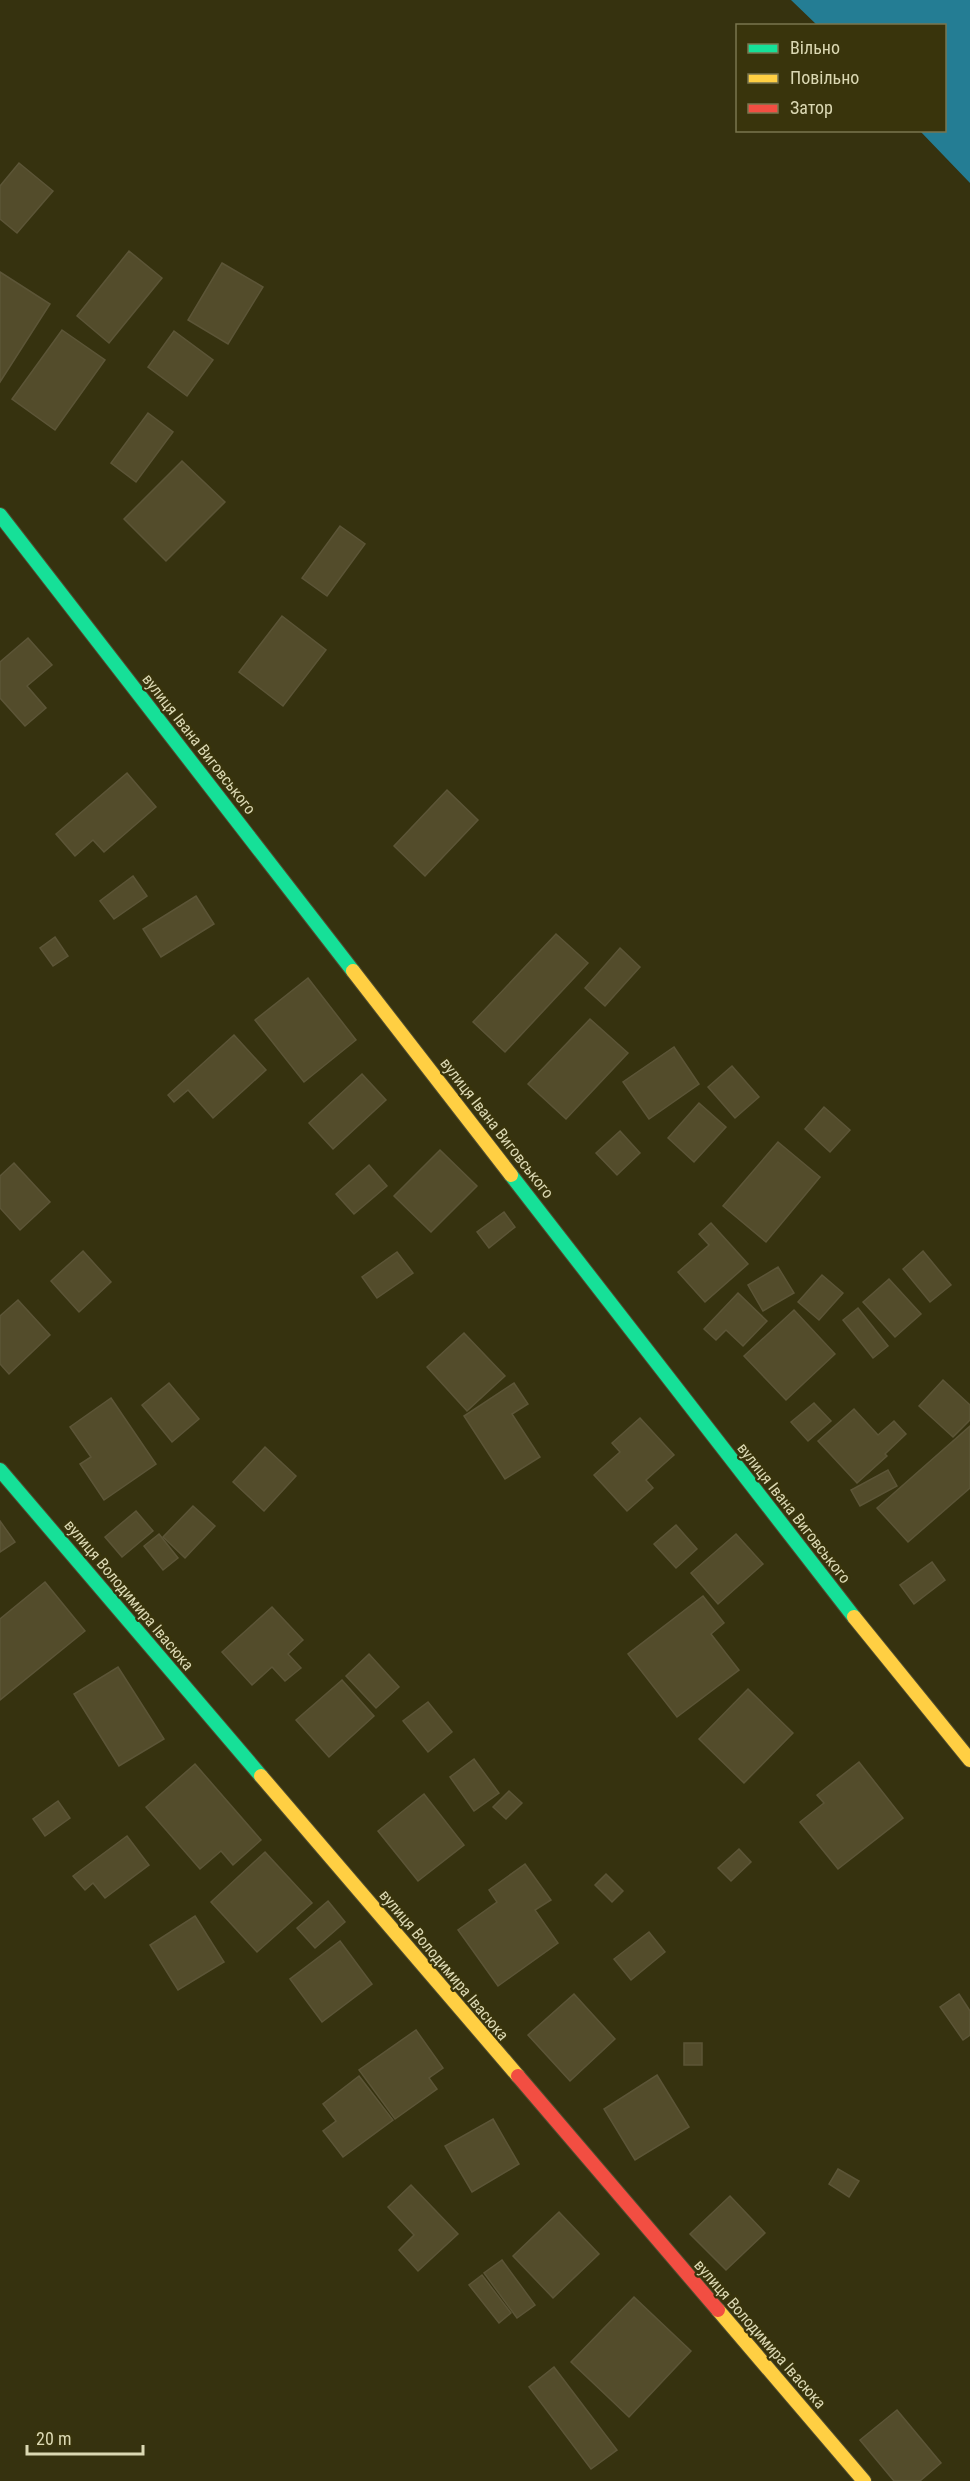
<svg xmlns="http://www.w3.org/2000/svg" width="970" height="2481" font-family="'Roboto Condensed',sans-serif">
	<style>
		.water { fill: #247d94 }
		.building { fill: #534c2b; stroke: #5c5537; stroke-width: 1.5 }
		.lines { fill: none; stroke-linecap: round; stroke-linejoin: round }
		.fast-casing { stroke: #504d30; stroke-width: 16 }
		.slow-casing { stroke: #504d30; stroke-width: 16 }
		.jam-casing { stroke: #504d30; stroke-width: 16 }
		.fast { stroke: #16e098; stroke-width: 14 }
		.slow { stroke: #ffcf43; stroke-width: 14 }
		.jam { stroke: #f24e42; stroke-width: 14 }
		.labels { text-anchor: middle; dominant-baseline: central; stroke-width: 4.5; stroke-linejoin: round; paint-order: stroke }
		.street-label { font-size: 16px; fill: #dbd8b3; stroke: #39340c }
	</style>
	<rect width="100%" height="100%" fill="#36320f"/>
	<!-- water -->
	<path class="water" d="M791 0H970V183L920 131 944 130V26L817 25Z"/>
	<!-- building -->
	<g class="building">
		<path d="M19 163 53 191 17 233 0 219V186Z"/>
		<path d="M129 251 162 278 109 343 77 316Z"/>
		<path d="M222 263 263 287 228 344 188 320Z"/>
		<path d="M0 272 50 304 0 382Z"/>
		<path d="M62 330 105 360 55 430 12 399Z"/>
		<path d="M174 331 213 360 187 396 148 367Z"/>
		<path d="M148 413 173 432 136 482 111 463Z"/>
		<path d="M182 461 225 502 166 561 124 519Z"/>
		<path d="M340 526 365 544 327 596 302 578Z"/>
		<path d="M282 616 326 650 283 706 239 672Z"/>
		<path d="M28 638 52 665 27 686 46 708 25 726 0 698V662Z"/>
		<path d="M127 773 156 807 104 852 93 840 75 856 56 834Z"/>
		<path d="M447 790 478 820 425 876 394 846Z"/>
		<path d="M133 876 147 896 114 919 100 901Z"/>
		<path d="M196 896 214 924 161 957 143 929Z"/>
		<path d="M556 934 588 963 505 1052 473 1022Z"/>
		<path d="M55 937 68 956 53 966 40 948Z"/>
		<path d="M620 948 640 967 605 1006 585 988Z"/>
		<path d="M308 978 356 1040 304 1082 255 1020Z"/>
		<path d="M590 1019 628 1053 566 1119 528 1084Z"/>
		<path d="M234 1035 266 1070 213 1118 188 1090 174 1102 168 1095Z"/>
		<path d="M674 1047 699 1084 649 1119 623 1082Z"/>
		<path d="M732 1066 759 1097 735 1118 708 1087Z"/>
		<path d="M362 1074 386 1100 333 1149 309 1123Z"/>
		<path d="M699 1103 726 1127 694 1162 668 1138Z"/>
		<path d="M824 1107 850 1130 830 1152 805 1129Z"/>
		<path d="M620 1131 640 1153 617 1175 596 1153Z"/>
		<path d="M778 1142 820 1177 766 1242 723 1206Z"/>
		<path d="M440 1150 477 1186 431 1232 394 1196Z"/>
		<path d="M14 1163 50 1202 20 1230 0 1208V1176Z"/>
		<path d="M369 1165 387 1186 354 1214 336 1194Z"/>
		<path d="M504 1212 515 1227 489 1248 477 1232Z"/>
		<path d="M711 1223 748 1264 705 1302 678 1272 709 1245 699 1234Z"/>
		<path d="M83 1251 111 1282 79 1312 51 1281Z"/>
		<path d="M923 1251 951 1285 930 1302 903 1269Z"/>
		<path d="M397 1252 413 1273 377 1298 362 1277Z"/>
		<path d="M778 1267 794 1293 763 1311 748 1285Z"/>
		<path d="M822 1275 843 1293 819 1320 798 1302Z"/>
		<path d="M889 1279 921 1314 895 1337 863 1302Z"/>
		<path d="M738 1293 767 1321 743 1346 726 1330 716 1340 704 1329Z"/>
		<path d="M18 1300 50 1335 9 1374 0 1364V1316Z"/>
		<path d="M858 1308 888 1346 873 1358 843 1320Z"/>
		<path d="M794 1310 835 1354 786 1400 744 1356Z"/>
		<path d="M464 1333 505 1376 467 1411 427 1367Z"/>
		<path d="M943 1380 970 1405V1420L953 1437 919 1406Z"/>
		<path d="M169 1383 199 1419 172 1442 142 1405Z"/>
		<path d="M514 1383 528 1404 512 1414 540 1457 505 1479 464 1416Z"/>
		<path d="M111 1398 156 1464 104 1500 80 1464 91 1457 70 1427Z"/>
		<path d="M814 1403 831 1421 808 1441 791 1422Z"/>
		<path d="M854 1409 878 1435 894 1421 906 1434 885 1454 887 1456 857 1483 818 1441Z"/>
		<path d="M640 1418 674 1455 646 1480 653 1488 627 1511 594 1475 620 1452 612 1443Z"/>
		<path d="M970 1426V1488L908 1542 877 1508Z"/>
		<path d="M265 1447 296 1476 264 1511 233 1482Z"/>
		<path d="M888 1470 897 1486 860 1506 851 1490Z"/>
		<path d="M193 1506 215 1526 185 1558 163 1537Z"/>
		<path d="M136 1511 153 1531 122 1557 105 1537Z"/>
		<path d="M0 1521 15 1542 0 1552Z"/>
		<path d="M676 1525 697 1549 676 1568 654 1544Z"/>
		<path d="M159 1534 178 1558 163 1570 144 1546Z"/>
		<path d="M736 1534 763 1564 718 1604 691 1573Z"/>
		<path d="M932 1562 945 1580 914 1604 900 1585Z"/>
		<path d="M45 1582 85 1631 0 1700V1619Z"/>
		<path d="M703 1596 724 1623 711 1634 739 1670 677 1717 628 1654Z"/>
		<path d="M272 1607 303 1640 288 1654 301 1668 285 1681 272 1667 252 1685 222 1652Z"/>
		<path d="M369 1654 399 1687 376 1708 346 1676Z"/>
		<path d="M118 1667 164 1739 119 1766 74 1694Z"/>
		<path d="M342 1680 374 1716 329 1757 296 1720Z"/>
		<path d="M748 1689 793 1733 744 1783 699 1739Z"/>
		<path d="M428 1702 452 1732 428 1752 403 1721Z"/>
		<path d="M474 1759 499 1793 474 1811 450 1777Z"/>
		<path d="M859 1762 903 1818 838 1869 800 1822 824 1803 817 1795Z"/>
		<path d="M195 1764 261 1840 233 1865 221 1851 200 1869 146 1807Z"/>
		<path d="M509 1791 522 1803 506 1819 493 1807Z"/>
		<path d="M424 1794 464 1845 418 1881 378 1831Z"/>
		<path d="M58 1801 70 1818 45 1836 33 1819Z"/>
		<path d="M127 1836 149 1865 105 1898 93 1883 85 1890 73 1876Z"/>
		<path d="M739 1849 751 1862 731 1881 718 1868Z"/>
		<path d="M265 1852 312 1903 257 1952 211 1902Z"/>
		<path d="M525 1864 551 1900 535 1910 558 1943 498 1986 458 1930 497 1902 489 1890Z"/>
		<path d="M606 1874 623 1891 612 1902 595 1885Z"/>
		<path d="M328 1901 345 1922 315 1948 297 1928Z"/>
		<path d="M195 1916 224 1962 178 1990 150 1945Z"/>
		<path d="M649 1932 665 1952 631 1980 614 1959Z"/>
		<path d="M340 1941 372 1984 322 2022 290 1979Z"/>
		<path d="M574 1994 615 2039 570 2081 528 2035Z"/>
		<path d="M959 1994 970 2011V2035L963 2040 940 2007Z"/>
		<path d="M416 2030 443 2068 429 2078 437 2089 395 2119 359 2070Z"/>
		<rect x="684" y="2043" width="18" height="22"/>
		<path d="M657 2075 689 2127 635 2160 604 2109Z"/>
		<path d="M359 2076 393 2120 343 2157 323 2131 336 2121 323 2104Z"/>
		<path d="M493 2119 519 2164 472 2192 445 2146Z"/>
		<path d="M838 2169 859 2181 849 2197 829 2184Z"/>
		<path d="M411 2185 458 2234 418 2271 399 2250 414 2235 388 2207Z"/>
		<path d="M730 2196 765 2233 726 2270 690 2234Z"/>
		<path d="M559 2212 599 2254 553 2298 513 2256Z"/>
		<path d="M502 2260 535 2305 517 2318 484 2273Z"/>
		<path d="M482 2275 511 2313 499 2323 469 2285Z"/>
		<path d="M634 2297 691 2351 629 2417 571 2362Z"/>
		<path d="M554 2367 617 2450 591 2469 529 2387Z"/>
		<path d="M897 2410 941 2463 920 2481H894L860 2440Z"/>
	</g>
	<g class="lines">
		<!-- fast casing -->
		<g class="fast-casing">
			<g id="fast">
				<path d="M0 515 353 971"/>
				<path d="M511 1175 854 1617"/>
				<path d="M0 1470 261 1776"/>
			</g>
		</g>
		<!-- slow casing -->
		<g class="slow-casing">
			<g id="slow">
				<path d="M353 971 511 1175"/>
				<path d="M854 1617 970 1760"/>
				<path d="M261 1776 518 2076"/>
				<path d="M718 2310 864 2481"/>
			</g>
		</g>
		<!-- jam casing -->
		<g class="jam-casing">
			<path id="jam" d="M518 2076 718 2310"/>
		</g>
		<!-- fast -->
		<use href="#fast" class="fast"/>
		<!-- slow -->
		<use href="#slow" class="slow"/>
		<!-- jam -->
		<use href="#jam" class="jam"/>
	</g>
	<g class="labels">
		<!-- street labels -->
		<g class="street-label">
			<text transform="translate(199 744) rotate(52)">вулиця Івана Виговського</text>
			<text transform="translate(497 1128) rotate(52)">вулиця Івана Виговського</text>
			<text transform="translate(794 1513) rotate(52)">вулиця Івана Виговського</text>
			<text transform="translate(129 1595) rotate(50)">вулиця Володимира Івасюка</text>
			<text transform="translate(444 1965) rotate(50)">вулиця Володимира Івасюка</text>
			<text transform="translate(760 2334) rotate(49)">вулиця Володимира Івасюка</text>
		</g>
	</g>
	<!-- legend -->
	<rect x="736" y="24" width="210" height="108" fill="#39340c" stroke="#7a764f" stroke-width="1.5"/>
	<rect x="748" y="44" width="30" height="9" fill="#16e098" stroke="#7a764f" stroke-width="1.5"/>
	<text x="790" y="54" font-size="18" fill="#dbd8b3">Вільно</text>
	<rect x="748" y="74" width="30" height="9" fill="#ffcf43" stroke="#7a764f" stroke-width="1.5"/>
	<text x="790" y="84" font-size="18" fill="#dbd8b3">Повільно</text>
	<rect x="748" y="104" width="30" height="9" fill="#f24e42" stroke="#7a764f" stroke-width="1.5"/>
	<text x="790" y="114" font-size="18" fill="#dbd8b3">Затор</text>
	<!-- scale -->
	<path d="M27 2445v9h116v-9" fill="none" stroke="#dbd8b3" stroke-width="3"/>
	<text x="36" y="2445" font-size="18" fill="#dbd8b3" stroke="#39340c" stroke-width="4.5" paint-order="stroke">20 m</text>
</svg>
